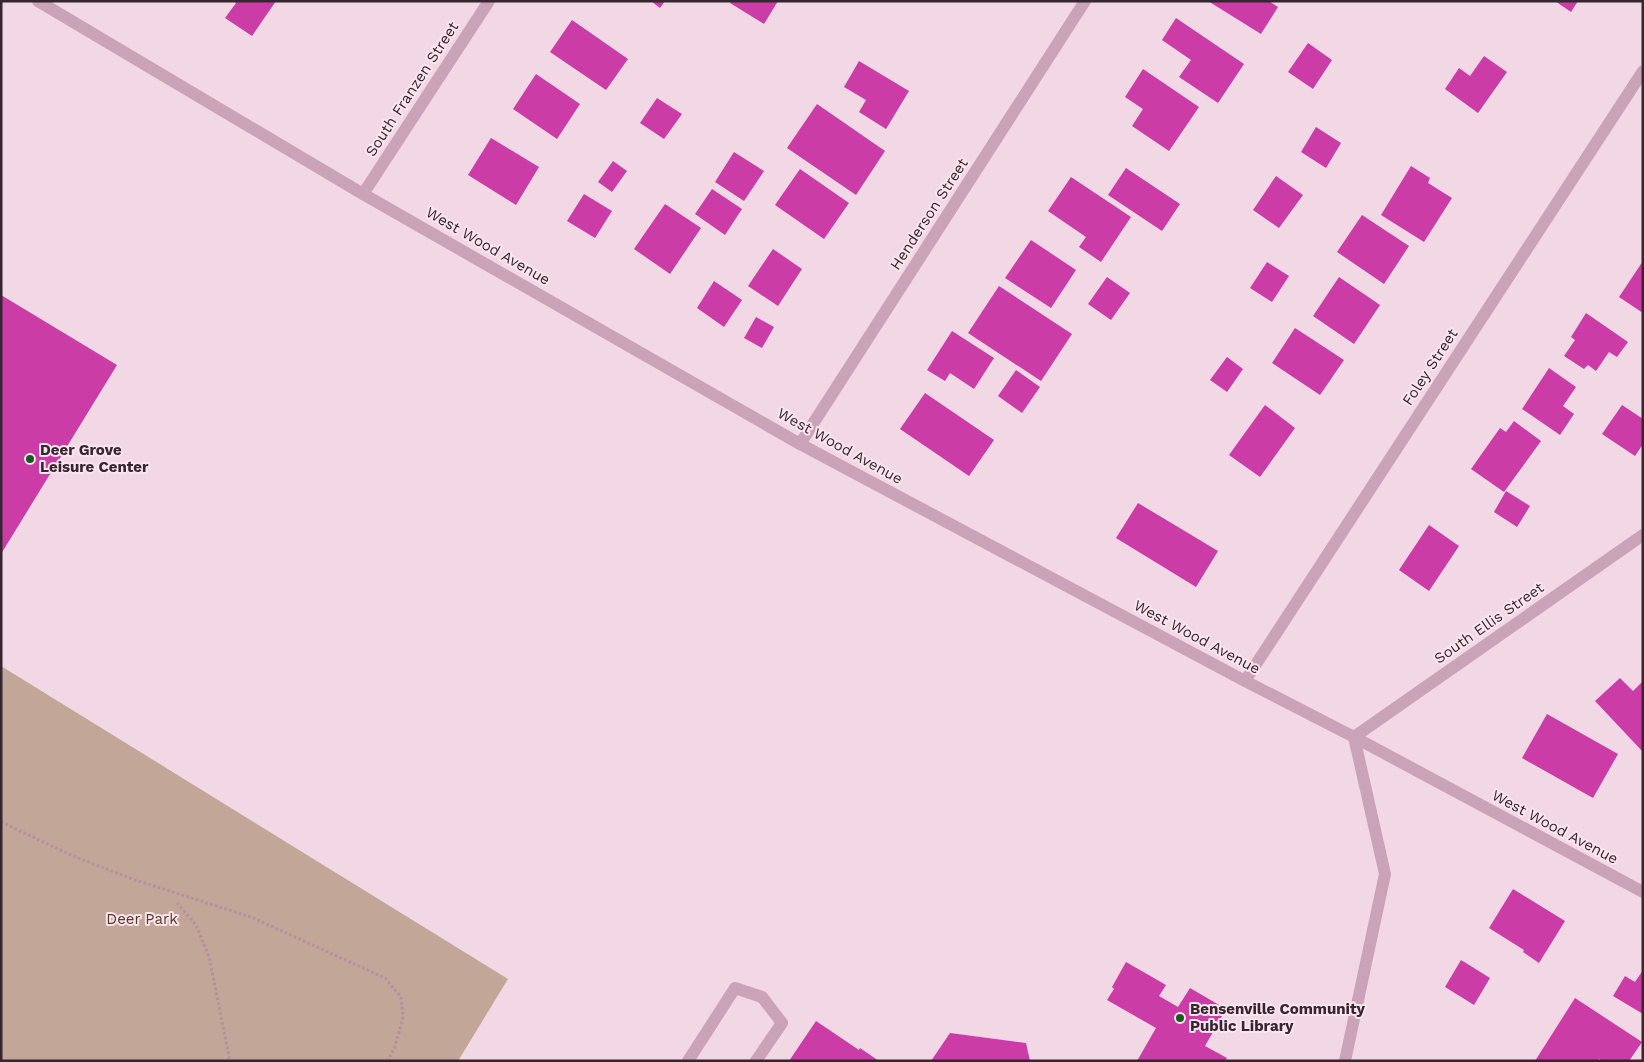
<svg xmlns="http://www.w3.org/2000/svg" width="1644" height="1062" font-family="'Work Sans',sans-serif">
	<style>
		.green { fill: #c2a697 }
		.building { fill: #cc3ca7 }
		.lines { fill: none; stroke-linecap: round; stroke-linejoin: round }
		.path { stroke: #b78da4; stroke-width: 3; stroke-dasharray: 2.5 2.5; stroke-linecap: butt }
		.minor { stroke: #cba3b8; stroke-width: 12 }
		.poi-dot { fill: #19591e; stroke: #fae4ee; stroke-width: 2 }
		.labels { text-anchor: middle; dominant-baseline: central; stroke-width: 4; stroke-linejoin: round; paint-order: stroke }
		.street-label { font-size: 15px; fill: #352630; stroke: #fae4ee }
		.poi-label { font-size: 15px; font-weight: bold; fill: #352630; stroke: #fae4ee; text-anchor: start }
		.park-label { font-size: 15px; fill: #553928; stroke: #fae4ee }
	</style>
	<rect width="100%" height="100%" fill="#f2d8e4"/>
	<!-- green -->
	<path class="green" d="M1 666 508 979 458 1061H1Z"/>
	<!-- building -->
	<g class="building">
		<path d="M234 1H276L252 36 225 18 236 3Z"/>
		<path d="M651 1H665L660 8Z"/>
		<path d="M731 1H778L764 24 730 3Z"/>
		<path d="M1208 1H1269L1278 7 1261 34Z"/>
		<path d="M1555 1H1578L1571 12Z"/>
		<path d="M1176 18 1244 64 1218 103 1179 77 1191 60 1162 40Z"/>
		<path d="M572 20 628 59 606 90 550 52Z"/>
		<path d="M1308 43 1332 60 1313 89 1288 72Z"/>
		<path d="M1484 56 1507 72 1478 113 1445 89 1459 68 1470 76Z"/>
		<path d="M859 61 909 91 886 129 859 112 866 100 844 87Z"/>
		<path d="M1143 69 1199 107 1169 151 1132 126 1143 109 1125 97Z"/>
		<path d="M536 74 580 104 557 139 513 109Z"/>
		<path d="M657 98 682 114 664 139 640 123Z"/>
		<path d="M817 104 885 151 856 195 787 148Z"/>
		<path d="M1316 127 1341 143 1326 168 1301 152Z"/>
		<path d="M491 138 539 167 516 205 468 175Z"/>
		<path d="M734 152 764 171 744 201 715 182Z"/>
		<path d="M613 161 627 171 612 192 598 182Z"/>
		<path d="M1411 166 1430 178 1428 183 1452 198 1424 242 1381 215Z"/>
		<path d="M1126 168 1180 204 1162 231 1108 195Z"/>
		<path d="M800 169 849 203 824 239 775 205Z"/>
		<path d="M1276 176 1303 195 1279 228 1253 210Z"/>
		<path d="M1071 177 1131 217 1101 262 1079 247 1086 237 1048 211Z"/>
		<path d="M712 189 742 209 725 235 695 214Z"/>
		<path d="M584 194 612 211 595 238 567 221Z"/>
		<path d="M665 204 701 228 670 274 634 249Z"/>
		<path d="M1362 215 1409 246 1384 284 1337 252Z"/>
		<path d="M1031 240 1076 270 1051 308 1005 278Z"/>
		<path d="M773 249 802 269 778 306 748 286Z"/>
		<path d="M1643 261V313L1619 297Z"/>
		<path d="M1267 262 1289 276 1272 302 1250 288Z"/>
		<path d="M1107 277 1130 293 1111 320 1088 304Z"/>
		<path d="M1339 277 1380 305 1354 344 1313 316Z"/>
		<path d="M714 281 742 300 724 327 697 308Z"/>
		<path d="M999 286 1072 334 1041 381 968 333Z"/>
		<path d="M1 295 117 365 1 554Z"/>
		<path d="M1586 313 1628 342 1617 357 1609 352 1596 371 1588 365 1584 369 1564 356 1575 340 1571 337Z"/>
		<path d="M756 317 774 327 762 348 744 338Z"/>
		<path d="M1295 328 1344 360 1320 395 1272 363Z"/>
		<path d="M952 331 994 358 974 389 950 373 945 381 927 370Z"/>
		<path d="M1227 357 1243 369 1227 392 1210 380Z"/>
		<path d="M1549 368 1576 387 1563 406 1574 414 1560 435 1522 409Z"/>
		<path d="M1016 370 1040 387 1022 413 998 396Z"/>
		<path d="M925 393 994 440 969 476 900 429Z"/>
		<path d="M1265 405 1295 428 1260 477 1229 455Z"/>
		<path d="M1622 405 1643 419V444L1635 456 1602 434Z"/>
		<path d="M1514 421 1541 441 1504 492 1471 469 1500 428 1506 432Z"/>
		<path d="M1506 491 1530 506 1517 527 1494 512Z"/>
		<path d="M1138 503 1218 551 1196 587 1116 538Z"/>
		<path d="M1429 525 1459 546 1429 591 1399 570Z"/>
		<path d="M1620 678 1633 691 1643 681V752L1595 701Z"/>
		<path d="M1547 714 1618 754 1593 798 1522 758Z"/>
		<path d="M1513 889 1565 921 1539 963 1523 952 1524 950 1489 928Z"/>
		<path d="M1461 960 1490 978 1474 1005 1445 987Z"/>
		<path d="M1126 962 1166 985 1159 996 1178 1007 1190 988 1226 1009 1205 1046 1227 1058 1225 1061H1137L1156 1028 1107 1000 1114 989 1112 987Z"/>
		<path d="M1643 970V1014L1613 996 1625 976 1635 982Z"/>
		<path d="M1575 998 1642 1042 1629 1061H1602L1599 1059 1598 1061H1535Z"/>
		<path d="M816 1021 859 1050 860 1048 879 1061H789Z"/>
		<path d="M950 1033 1026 1043 1030 1061H931Z"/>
	</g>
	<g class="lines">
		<!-- path -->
		<g class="path">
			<path d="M1 822 73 856 135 880 251 917 385 978 401 997 403 1017 395 1047 387 1061"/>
			<path d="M177 903 196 925 209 957 230 1061"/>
		</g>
		<!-- minor -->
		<g class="minor">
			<path d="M38 1 363 194 800 444 1245 681 1354 737 1643 892"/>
			<path d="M363 194 489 1"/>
			<path d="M800 444 1085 1"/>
			<path d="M1245 681 1643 71"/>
			<path d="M688 1061 735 988 762 997 782 1023 756 1061"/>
			<path d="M1345 1061 1385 874 1354 737 1643 535"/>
		</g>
	</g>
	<!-- markers -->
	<g class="poi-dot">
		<circle cx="30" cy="459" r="5"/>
		<circle cx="1180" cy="1018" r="5"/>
	</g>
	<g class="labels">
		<!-- street labels -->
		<g class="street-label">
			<text transform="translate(412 89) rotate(-57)">South Franzen Street</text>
			<text transform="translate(929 214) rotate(-57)">Henderson Street</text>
			<text transform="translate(488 246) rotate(30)">West Wood Avenue</text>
			<text transform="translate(1430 367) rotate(-57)">Foley Street</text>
			<text transform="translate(840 446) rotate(29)">West Wood Avenue</text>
			<text transform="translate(1489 623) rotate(-35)">South Ellis Street</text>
			<text transform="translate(1197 637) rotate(28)">West Wood Avenue</text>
			<text transform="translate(1555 827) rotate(28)">West Wood Avenue</text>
		</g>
		<!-- poi labels -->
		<g class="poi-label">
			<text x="40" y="450">Deer Grove<tspan x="40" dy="17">Leisure Center</tspan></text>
			<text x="1190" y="1009">Bensenville Community<tspan x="1190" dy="17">Public Library</tspan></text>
		</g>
		<!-- park labels -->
		<g class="park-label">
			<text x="142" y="919">Deer Park</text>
		</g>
	</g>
	<!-- border -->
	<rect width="1644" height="1062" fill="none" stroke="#352630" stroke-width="5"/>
</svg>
